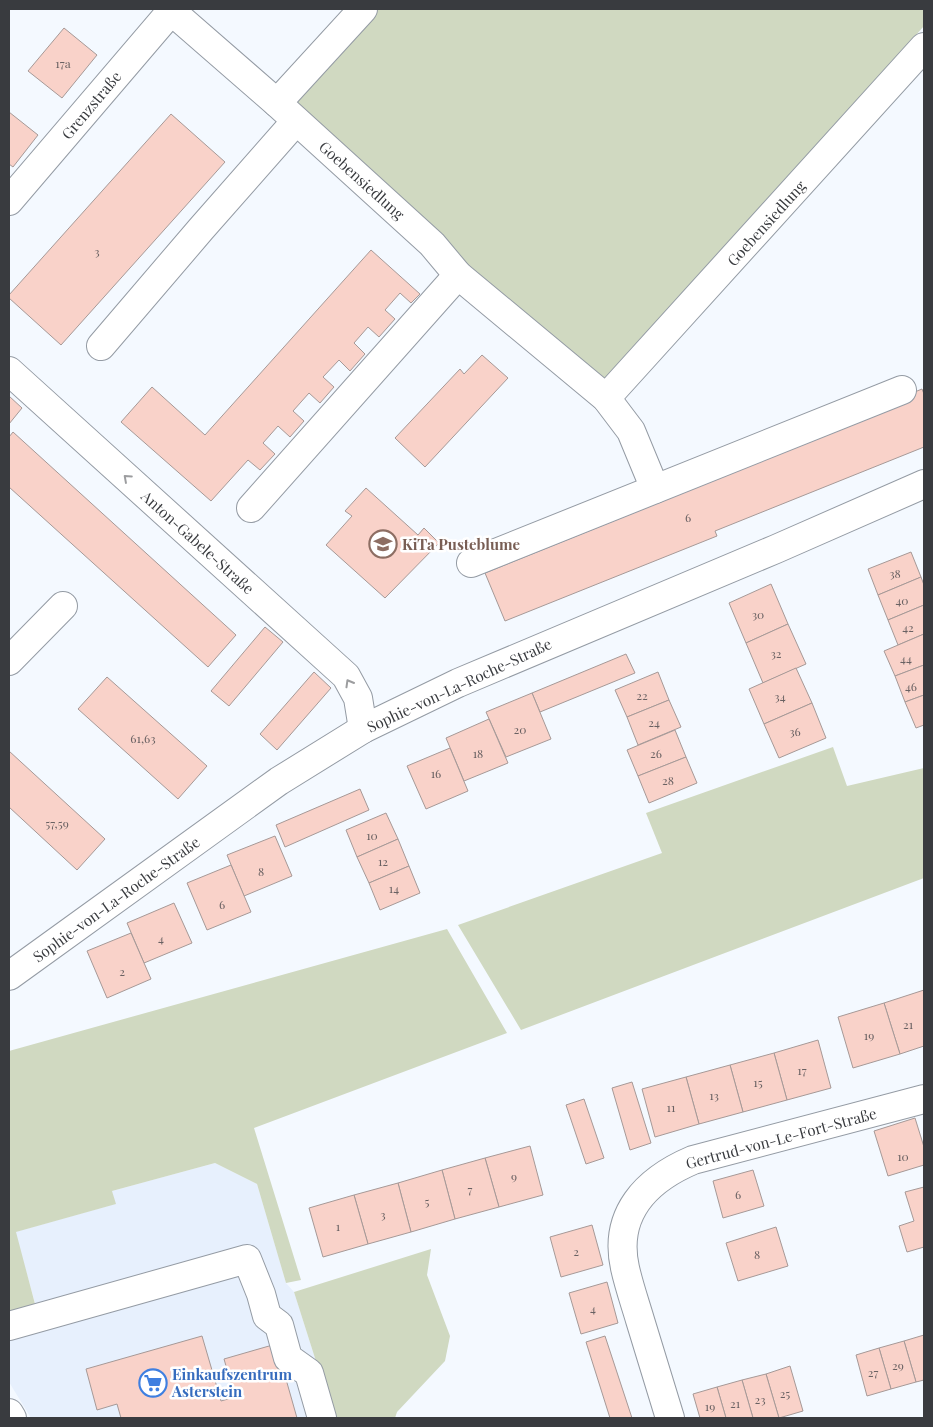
<svg xmlns="http://www.w3.org/2000/svg" width="933" height="1427" font-family="'Playfair Display',serif">
	<style>
		.built { fill: #e7f0fd }
		.green { fill: #d0d9c1 }
		.building { fill: #f9d2c9; stroke: #a69997 }
		.lines { fill: none; stroke-linecap: round; stroke-linejoin: round }
		.minor-casing { stroke: #949ba4; stroke-width: 30 }
		.minor { stroke: #fff; stroke-width: 28 }
		.oneway { stroke: #9c9d9f }
		.labels { text-anchor: middle; dominant-baseline: central; stroke-width: 5; stroke-linejoin: round; paint-order: stroke }
		.number-label { font-size: 12px; fill: #696162 }
		.street-label { font-size: 15px; fill: #393b3f; stroke: #fff }
		.education-label { font-size: 15px; font-weight: bold; fill: #785e54; stroke: #fff; text-anchor: start }
		.shop-label { font-size: 15px; font-weight: bold; fill: #366cbe; stroke: #fff; text-anchor: start }
	</style>
	<rect width="100%" height="100%" fill="#f4f9ff"/>
	<!-- built -->
	<path class="built" d="M215 1163 257 1184 286 1283 294 1292 334 1418H31L9 1382V1312L35 1303 15 1232 115 1204 112 1191Z"/>
	<!-- green -->
	<g class="green">
		<path d="M378 9H924V26L603 388 294 105Z"/>
		<path d="M833 747 847 786 924 768V878L521 1030 458 925 662 853 646 813Z"/>
		<path d="M447 929 507 1033 254 1128 301 1280 286 1283 257 1184 215 1163 112 1191 116 1204 16 1232 35 1304 9 1312V1051Z"/>
		<path d="M431 1249 427 1275 450 1336 445 1361 397 1412 395 1418H334L294 1292Z"/>
	</g>
	<!-- building -->
	<g class="building">
		<path d="M64 28 97 55 62 98 28 71Z"/>
		<path d="M9 112 38 135 13 167 9 164Z"/>
		<path d="M171 114 225 162 61 345 9 298V295Z"/>
		<path d="M371 250 420 294 411 303 400 293 385 310 395 319 379 337 368 327 354 343 365 354 350 371 339 360 323 377 334 387 320 403 309 393 293 411 304 421 290 437 278 426 263 443 275 454 260 470 248 460 211 501 121 422 152 387 205 435Z"/>
		<path d="M482 355 508 378 425 467 395 438 460 369 464 374Z"/>
		<path d="M922 389 924 394V447L715 531 717 536 505 621 485 573 660 502 658 496Z"/>
		<path d="M9 396 22 408 9 424Z"/>
		<path d="M13 432 236 635 208 667 9 487V437Z"/>
		<path d="M366 488 418 535 424 528 439 543 385 598 326 545 352 516 345 511Z"/>
		<path d="M911 552 921 577 878 595 868 569Z"/>
		<path d="M921 577 924 585V605L888 620 878 595Z"/>
		<path d="M771 584 788 624 746 643 729 603Z"/>
		<path d="M924 605V634L898 645 888 620Z"/>
		<path d="M788 624 806 664 763 683 746 643Z"/>
		<path d="M265 627 283 642 229 706 211 691Z"/>
		<path d="M924 634V665L895 676 884 651Z"/>
		<path d="M626 654 635 673 540 712 532 693Z"/>
		<path d="M924 665V695L905 702 895 676Z"/>
		<path d="M796 668 812 703 764 724 749 689Z"/>
		<path d="M314 672 331 688 277 750 260 734Z"/>
		<path d="M658 672 669 700 627 717 615 690Z"/>
		<path d="M107 677 207 766 178 799 78 709Z"/>
		<path d="M532 693 551 739 506 757 486 712Z"/>
		<path d="M924 695V725L916 728 905 702Z"/>
		<path d="M669 700 681 727 638 745 627 717Z"/>
		<path d="M812 703 826 738 779 758 764 724Z"/>
		<path d="M489 719 508 763 464 781 446 738Z"/>
		<path d="M675 730 686 757 638 776 627 750Z"/>
		<path d="M450 748 468 791 426 809 407 766Z"/>
		<path d="M9 751 105 839 77 870 9 807Z"/>
		<path d="M686 757 697 783 649 803 638 776Z"/>
		<path d="M360 789 369 810 285 847 276 825Z"/>
		<path d="M386 813 398 839 357 857 346 830Z"/>
		<path d="M275 836 292 876 244 896 227 855Z"/>
		<path d="M398 839 409 866 369 883 357 857Z"/>
		<path d="M231 865 251 912 207 930 187 883Z"/>
		<path d="M409 866 420 893 380 910 369 883Z"/>
		<path d="M174 903 192 943 144 963 127 923Z"/>
		<path d="M131 933 151 979 107 998 87 951Z"/>
		<path d="M924 990V1046L900 1054 884 1003Z"/>
		<path d="M884 1003 900 1054 853 1068 838 1017Z"/>
		<path d="M818 1040 831 1088 787 1100 774 1053Z"/>
		<path d="M774 1053 787 1100 743 1112 730 1065Z"/>
		<path d="M730 1065 743 1112 699 1124 686 1077Z"/>
		<path d="M686 1077 699 1124 655 1137 642 1089Z"/>
		<path d="M632 1082 651 1143 630 1150 612 1088Z"/>
		<path d="M584 1099 604 1158 586 1164 566 1105Z"/>
		<path d="M915 1118 924 1147V1165L888 1176 874 1131Z"/>
		<path d="M530 1146 543 1195 499 1207 485 1158Z"/>
		<path d="M485 1158 499 1207 455 1219 442 1170Z"/>
		<path d="M442 1170 455 1219 411 1232 398 1183Z"/>
		<path d="M753 1170 764 1206 723 1218 713 1181Z"/>
		<path d="M398 1183 411 1232 368 1244 354 1195Z"/>
		<path d="M924 1187V1247L907 1252 899 1226 914 1221 905 1192Z"/>
		<path d="M354 1195 368 1244 323 1257 309 1208Z"/>
		<path d="M592 1225 603 1265 561 1277 550 1237Z"/>
		<path d="M776 1227 788 1266 738 1281 726 1243Z"/>
		<path d="M607 1282 618 1323 581 1334 569 1293Z"/>
		<path d="M924 1335V1380L916 1382 904 1341Z"/>
		<path d="M202 1336 221 1401 235 1397 224 1359 276 1344 297 1418H121L117 1404 97 1410 86 1369Z"/>
		<path d="M605 1336 632 1418H610L586 1342Z"/>
		<path d="M904 1341 916 1382 891 1389 879 1348Z"/>
		<path d="M879 1348 891 1389 867 1396 856 1355Z"/>
		<path d="M790 1366 803 1411 779 1418 766 1374Z"/>
		<path d="M766 1374 779 1418H753L742 1380Z"/>
		<path d="M742 1380 753 1418H726L717 1387Z"/>
		<path d="M717 1387 726 1418H700L693 1394Z"/>
	</g>
	<g class="lines">
		<!-- minor casing -->
		<g class="minor-casing">
			<g id="minor">
				<path d="M169 9 277 103 432 244 458 275 606 398 631 431 655 489"/>
				<path d="M277 103 363 9"/>
				<path d="M9 201 173 9"/>
				<path d="M101 346 201 229 296 121"/>
				<path d="M9 371 346 676 358 698 363 729"/>
				<path d="M606 398 924 47"/>
				<path d="M251 508 458 275"/>
				<path d="M471 563 902 390"/>
				<path d="M9 661 63 606"/>
				<path d="M9 976 279 781 363 729 458 683 776 549 924 484"/>
				<path d="M9 1326 247 1259 261 1294 267 1316 279 1325 288 1358 309 1373 322 1418"/>
				<path d="M9 1413 12 1418"/>
				<path d="M670 1418C660 1385 650 1352 640 1320 635 1303 629 1286 625 1268 613 1214 646 1180 693 1160L924 1099"/>
			</g>
		</g>
		<!-- minor -->
		<use href="#minor" class="minor"/>
	</g>
	<!-- one-way arrows -->
	<defs><path id="oneway-chevron" d="M-2-3.5L2.5 0L-2 3.5" fill="none" stroke-width="1.6" stroke-linecap="round" stroke-linejoin="round" transform="scale(1.25)"/></defs>
	<g class="oneway">
		<use href="#oneway-chevron" transform="translate(127 478) rotate(-138)"/>
		<use href="#oneway-chevron" transform="translate(349 683) rotate(-120)"/>
	</g>
	<!-- icons -->
	<defs>
		<g id="school-ring" transform="scale(1.4375)"><circle r="9.5" fill="#fff" stroke="#8d6e63" stroke-width="1.5"/><path d="M0-5L7-2L0 1L-7-2ZM-4 1L0 2.5L4 1V4Q0 6-4 4Z" fill="#8d6e63"/></g>
		<g id="supermarket-ring" transform="scale(1.4375)"><circle r="9.5" fill="#fff" stroke="#3f7fe0" stroke-width="1.5"/><path d="M-6-5.5h2.5l.6 2H6L4.5 2H-2.5L-4.4-4H-6ZM-1.5 3.2a1.3 1.3 0 1 0 .1 0ZM3 3.2a1.3 1.3 0 1 0 .1 0Z" fill="#3f7fe0"/></g>
	</defs>
	<g fill-rule="evenodd">
		<use href="#school-ring" x="383" y="544"/>
		<use href="#supermarket-ring" x="153" y="1383"/>
	</g>
	<g class="labels">
		<!-- number labels -->
		<g class="number-label">
			<text x="63" y="63">17a</text>
			<text x="97" y="251">3</text>
			<text x="688" y="517">6</text>
			<text x="895" y="573">38</text>
			<text x="902" y="600">40</text>
			<text x="758" y="614">30</text>
			<text x="908" y="627">42</text>
			<text x="776" y="653">32</text>
			<text x="906" y="658">44</text>
			<text x="911" y="686">46</text>
			<text x="642" y="695">22</text>
			<text x="780" y="696">34</text>
			<text x="654" y="722">24</text>
			<text x="520" y="729">20</text>
			<text x="795" y="731">36</text>
			<text x="143" y="738">61,63</text>
			<text x="478" y="753">18</text>
			<text x="656" y="753">26</text>
			<text x="436" y="773">16</text>
			<text x="668" y="780">28</text>
			<text x="57" y="823">57,59</text>
			<text x="372" y="835">10</text>
			<text x="383" y="861">12</text>
			<text x="261" y="871">8</text>
			<text x="394" y="888">14</text>
			<text x="222" y="904">6</text>
			<text x="161" y="938">4</text>
			<text x="122" y="971">2</text>
			<text x="908" y="1024">21</text>
			<text x="869" y="1035">19</text>
			<text x="802" y="1070">17</text>
			<text x="758" y="1082">15</text>
			<text x="714" y="1095">13</text>
			<text x="671" y="1107">11</text>
			<text x="903" y="1156">10</text>
			<text x="514" y="1176">9</text>
			<text x="470" y="1189">7</text>
			<text x="738" y="1194">6</text>
			<text x="427" y="1201">5</text>
			<text x="383" y="1214">3</text>
			<text x="338" y="1226">1</text>
			<text x="576" y="1251">2</text>
			<text x="757" y="1254">8</text>
			<text x="593" y="1308">4</text>
			<text x="898" y="1365">29</text>
			<text x="873" y="1372">27</text>
			<text x="785" y="1393">25</text>
			<text x="760" y="1399">23</text>
			<text x="735" y="1403">21</text>
			<text x="710" y="1406">19</text>
		</g>
		<!-- street labels -->
		<g class="street-label">
			<text transform="translate(91 105) rotate(-50)">Grenzstraße</text>
			<text transform="translate(362 180) rotate(42)">Goebensiedlung</text>
			<text transform="translate(766 223) rotate(-48)">Goebensiedlung</text>
			<text transform="translate(198 542) rotate(42)">Anton-Gabele-Straße</text>
			<text transform="translate(459 685) rotate(-25)">Sophie-von-La-Roche-Straße</text>
			<text transform="translate(116 899) rotate(-36)">Sophie-von-La-Roche-Straße</text>
			<text transform="translate(781 1138) rotate(-15)">Gertrud-von-Le-Fort-Straße</text>
		</g>
		<!-- education labels -->
		<g class="education-label">
			<text x="402" y="544">KiTa Pusteblume</text>
		</g>
		<!-- shop labels -->
		<g class="shop-label">
			<text x="172" y="1374">Einkaufszentrum<tspan x="172" dy="17">Asterstein</tspan></text>
		</g>
	</g>
	<!-- border -->
	<rect width="933" height="1427" fill="none" stroke="#393b3f" stroke-width="20"/>
</svg>
